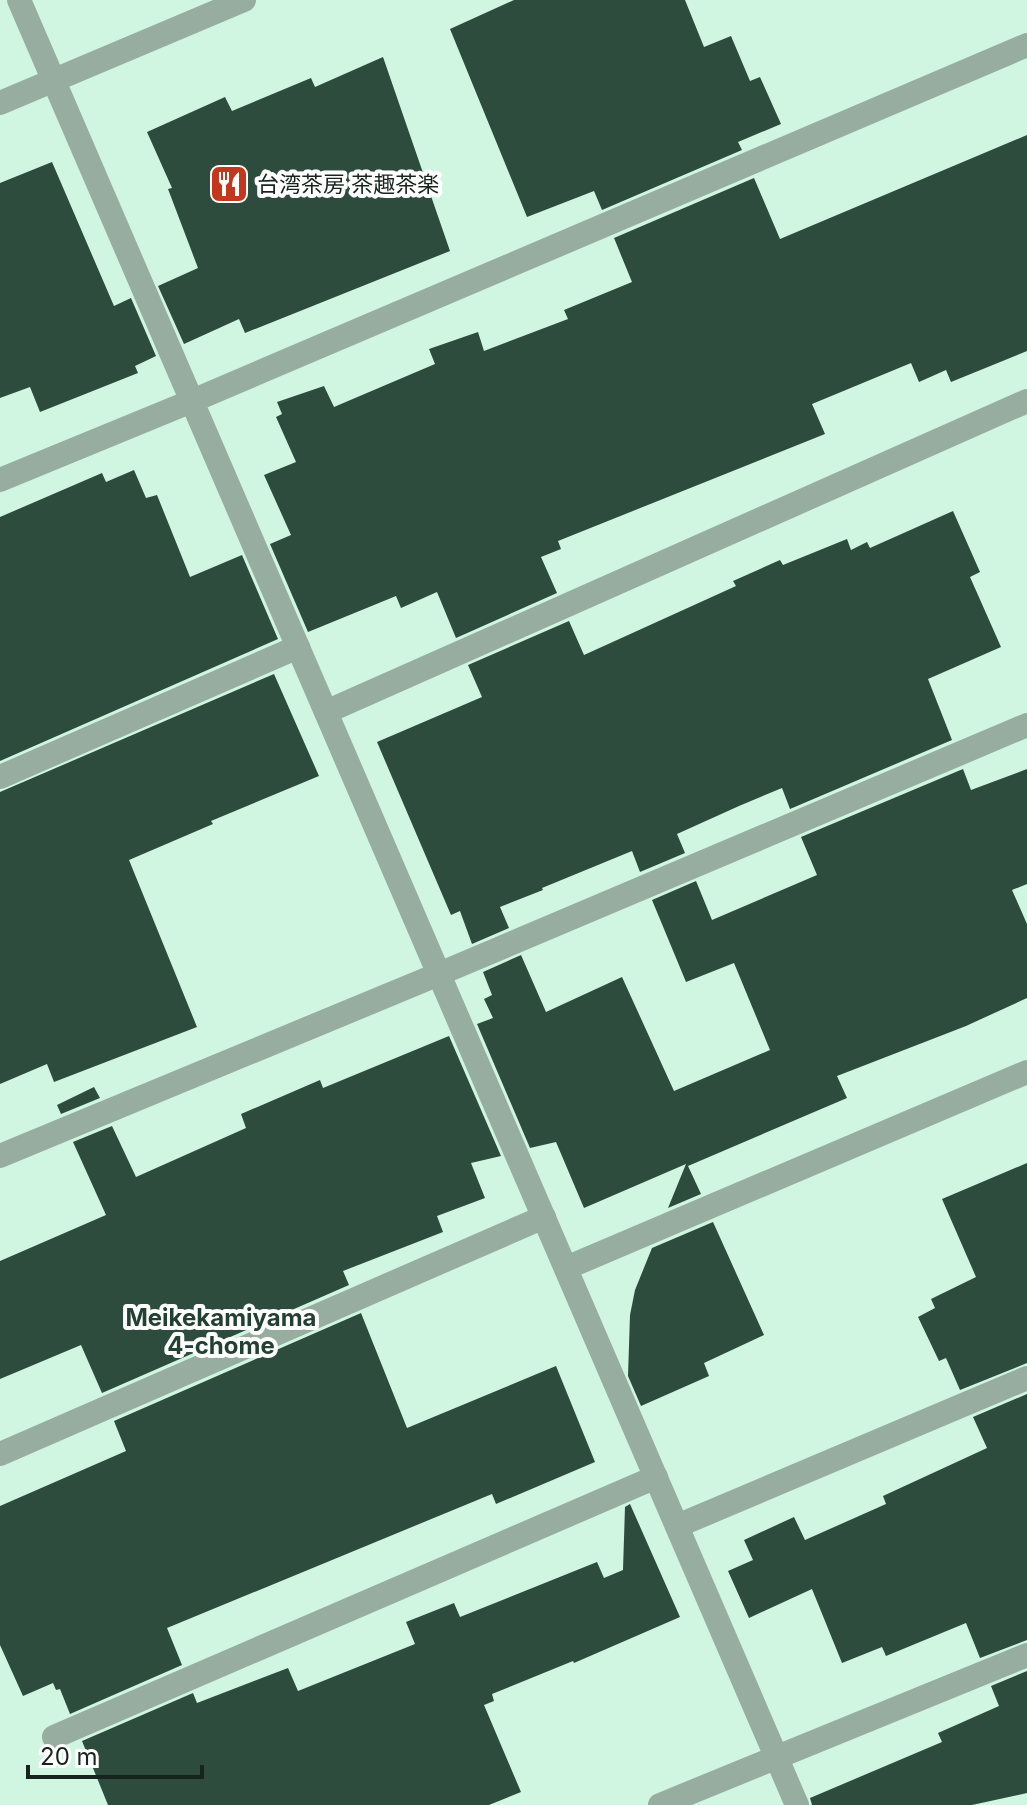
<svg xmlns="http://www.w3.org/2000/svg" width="1027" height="1805" font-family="Inter,'Noto Sans JP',sans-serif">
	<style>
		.building { fill: #2d4c3d }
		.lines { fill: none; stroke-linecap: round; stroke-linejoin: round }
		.minor { stroke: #96ada0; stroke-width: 24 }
		.tertiary { stroke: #96ada0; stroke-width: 24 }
		.labels { text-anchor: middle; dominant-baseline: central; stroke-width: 8; stroke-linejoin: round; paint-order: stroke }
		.poi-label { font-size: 22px; fill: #16241d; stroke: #fff; text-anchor: start }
		.neighbourhood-label { font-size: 24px; font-weight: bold; fill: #224132; stroke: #fff }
	</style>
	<rect width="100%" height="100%" fill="#d0f5e1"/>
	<!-- building -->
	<g class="building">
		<path d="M514 0H685L704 47 731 36 750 81 760 77 781 124 738 142 742 150 602 210 594 191 527 217 450 29Z"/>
		<path d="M383 57 450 251 245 333 239 319 184 344 158 286 198 268 168 189 172 188 147 132 225 97 232 111 311 78 315 87Z"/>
		<path d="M1027 135V351L951 382 946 370 919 382 911 363 812 404 825 434 558 541 561 549 541 557 557 593 456 638 437 592 401 608 396 596 308 632 270 544 291 535 264 475 296 462 276 417 282 414 277 402 324 386 334 407 435 364 429 349 478 332 484 351 568 319 564 310 632 282 614 238 754 178 780 239Z"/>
		<path d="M52 162 114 306 131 298 156 356 135 366 138 373 40 412 30 387 0 398V183Z"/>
		<path d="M134 470 146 498 157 495 190 577 242 555 278 639 0 761V517L102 473 106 482Z"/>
		<path d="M953 511 980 572 970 577 1001 647 928 679 952 740 790 809 782 788 739 806 677 834 685 853 640 872 632 851 542 888 543 890 500 907 509 928 472 944 460 911 451 915 377 742 482 697 468 665 569 621 584 655 736 586 733 581 780 560 783 565 847 539 851 550 867 542 870 548Z"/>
		<path d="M274 674 319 776 211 821 213 824 129 860 197 1027 54 1082 47 1064 0 1084V792Z"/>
		<path d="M963 769 971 790 1027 769V884L1012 890 1027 924V998L966 1026 837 1076 847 1098 688 1166 701 1194 668 1208 686 1164 584 1208 556 1142 530 1148 477 1024 493 1018 484 999 492 995 483 972 521 955 546 1012 622 977 674 1091 770 1050 734 963 686 982 652 900 696 881 712 920 817 875 801 837Z"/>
		<path d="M449 1036 501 1156 471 1163 485 1198 437 1216 443 1232 343 1271 349 1285 102 1393 81 1345 0 1379V1261L106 1215 73 1142 112 1126 136 1177 246 1128 241 1114 320 1080 323 1088Z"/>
		<path d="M94 1087 100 1098 61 1114 57 1105Z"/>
		<path d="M1027 1163V1363L960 1390 946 1358 939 1361 918 1317 935 1308 931 1299 976 1277 942 1199Z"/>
		<path d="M713 1222 764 1335 704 1363 709 1376 641 1406 628 1376 630 1315 635 1290 652 1248Z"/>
		<path d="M361 1313 407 1428 556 1366 595 1462 496 1504 492 1494 167 1628 182 1665 70 1714 60 1689 56 1690 53 1683 23 1696 0 1645V1506L126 1451 114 1421Z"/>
		<path d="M1027 1394V1640L980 1658 966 1623 886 1656 882 1647 842 1663 812 1589 749 1618 728 1571 753 1560 744 1540 794 1517 805 1540 886 1504 883 1496 987 1448 973 1417Z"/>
		<path d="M630 1504 680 1617 574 1663 573 1661 492 1694 494 1701 484 1705 521 1792 489 1805H108L82 1741 193 1693 197 1703 288 1668 298 1691 415 1644 406 1622 454 1603 460 1617 597 1562 604 1578 623 1570 625 1507Z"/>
		<path d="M1027 1671V1793L972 1805H812L810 1798 942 1742 938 1733 999 1706 991 1686Z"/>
	</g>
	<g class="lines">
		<!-- minor -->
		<g class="minor">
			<path d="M19 0 797 1805"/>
			<path d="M0 480 192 401 1027 45"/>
			<path d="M326 712 1027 401"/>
			<path d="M0 777 298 647"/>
			<path d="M0 1156 439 974 1027 725"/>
			<path d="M566 1268 1027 1072"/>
			<path d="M0 1454 544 1217"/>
			<path d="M677 1526 1027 1378"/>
			<path d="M54 1737 656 1477"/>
			<path d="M660 1805 1027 1655"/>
		</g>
		<!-- tertiary -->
		<path class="tertiary" d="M0 103 244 0"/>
	</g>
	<!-- icons -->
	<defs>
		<g id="restaurant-square" transform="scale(2)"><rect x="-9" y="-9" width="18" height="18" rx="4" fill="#c3381d" stroke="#fff"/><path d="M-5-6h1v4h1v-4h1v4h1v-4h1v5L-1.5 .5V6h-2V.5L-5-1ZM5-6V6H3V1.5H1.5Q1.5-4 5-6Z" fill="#fff"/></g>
	</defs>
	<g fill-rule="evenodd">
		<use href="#restaurant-square" x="229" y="184"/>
	</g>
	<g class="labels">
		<!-- poi labels -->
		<g class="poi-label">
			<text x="257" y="184">台湾茶房 茶趣茶楽</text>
		</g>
		<!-- neighbourhood labels -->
		<g class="neighbourhood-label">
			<text x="221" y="1317">Meikekamiyama<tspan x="221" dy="28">4-chome</tspan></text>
		</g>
	</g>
	<!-- scale -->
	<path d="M28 1765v12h174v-12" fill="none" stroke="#16241d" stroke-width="4"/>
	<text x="40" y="1765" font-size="24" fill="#16241d" stroke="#ffffff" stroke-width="6" paint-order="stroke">20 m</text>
</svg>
